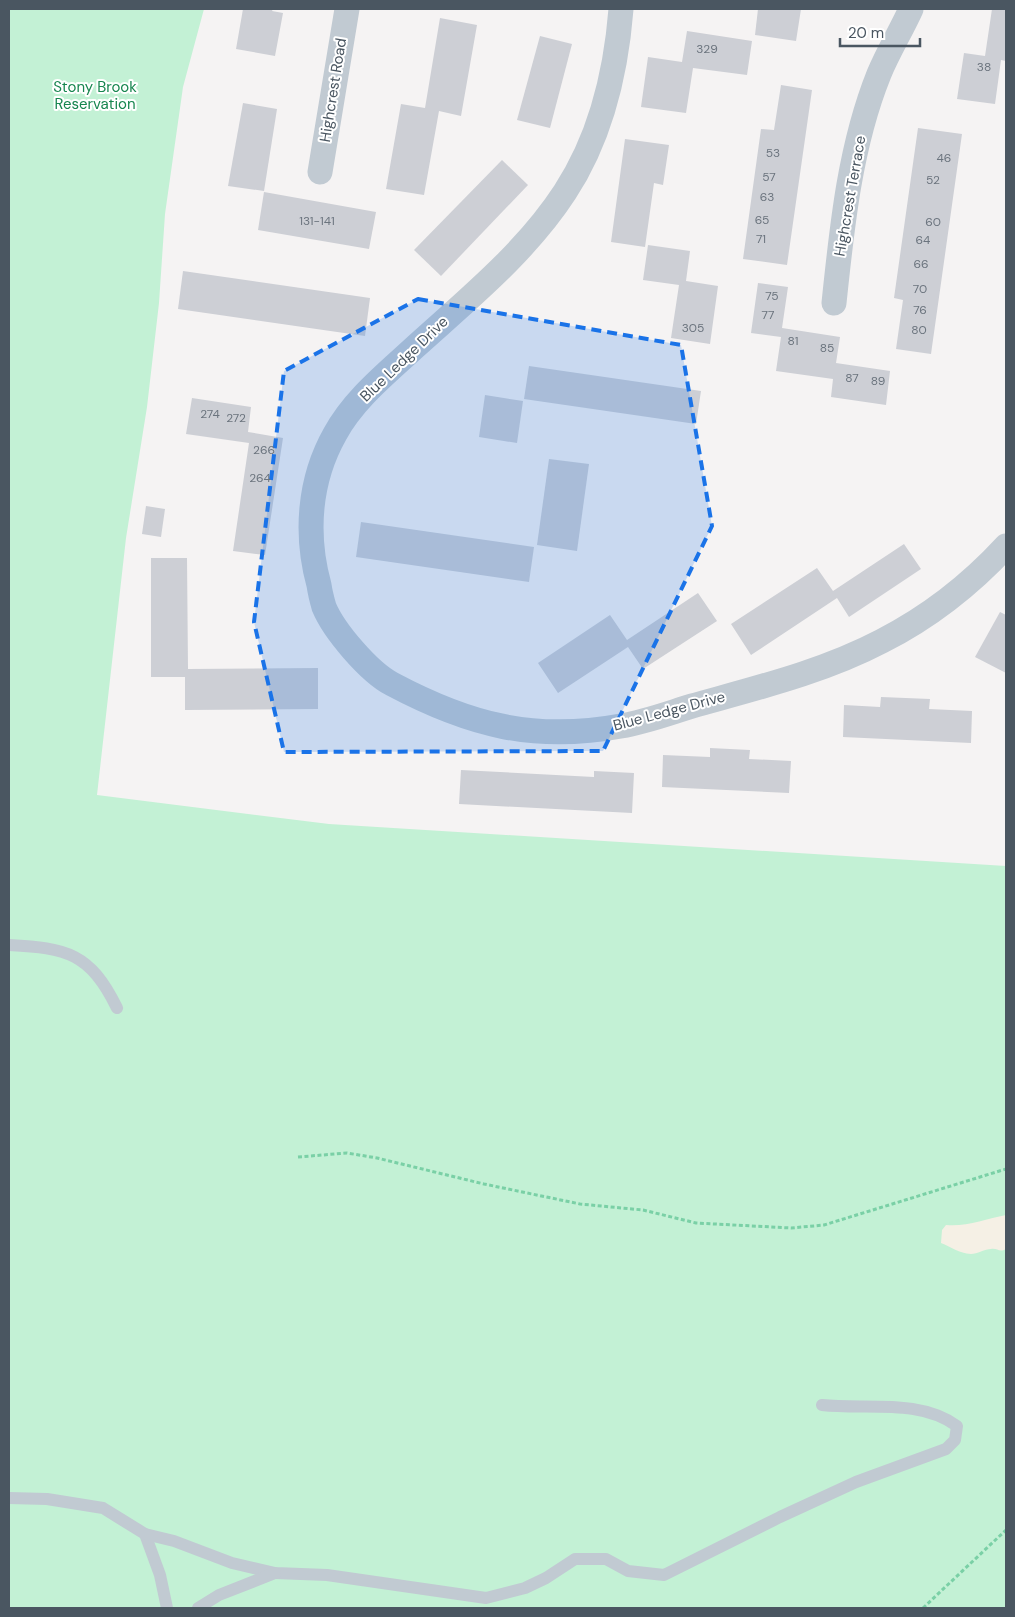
<svg xmlns="http://www.w3.org/2000/svg" width="1015" height="1617" font-family="'DM Sans',sans-serif">
	<style>
		.green { fill: #c3f1d5 }
		.sand { fill: #f5f0e5 }
		.building { fill: #cdcfd5 }
		.lines { fill: none; stroke-linecap: round; stroke-linejoin: round }
		.path { stroke: #7ad0a6; stroke-width: 3; stroke-dasharray: 4 2.5; stroke-linecap: butt }
		.lane { stroke: #c1cad2; stroke-width: 12 }
		.street { stroke: #c1cad2; stroke-width: 25 }
		.marked { fill: #1a73e8; fill-opacity: 0.2; stroke: #1a73e8; stroke-width: 4; stroke-dasharray: 10 6; stroke-linejoin: round }
		.labels { text-anchor: middle; dominant-baseline: central; stroke-width: 4; stroke-linejoin: round; paint-order: stroke }
		.number-label { font-size: 12px; fill: #6b747e }
		.park-label { font-size: 15px; fill: #17864f; stroke: #fff }
		.street-label { font-size: 15px; fill: #4a5661; stroke: #fff }
	</style>
	<rect width="100%" height="100%" fill="#f5f3f3"/>
	<!-- green -->
	<path class="green" d="M9 9H204L183 87 165 214 159 303 147 407 126 538 97 795 329 824 1006 866V1608H9Z"/>
	<!-- sand -->
	<path class="sand" d="M1006 1215V1249C999 1253 998 1248 991 1249 985 1249 977 1254 971 1254 959 1253 951 1247 941 1243L942 1230 946 1225C966 1227 986 1219 1006 1215Z"/>
	<!-- building -->
	<g class="building">
		<path d="M243 9H273L272 11 283 13 275 56 236 49Z"/>
		<path d="M758 9H801L796 41 755 35Z"/>
		<path d="M992 9H1006V61L1001 60 995 104 957 99 964 53 985 56Z"/>
		<path d="M440 18 477 25 461 116 439 111 424 195 386 189 401 104 425 108Z"/>
		<path d="M687 31 752 41 747 75 693 68 686 113 641 107 648 57 682 62Z"/>
		<path d="M540 36 572 44 550 128 517 120Z"/>
		<path d="M781 85 812 90 787 265 743 259 761 129 774 130Z"/>
		<path d="M243 103 277 109 264 191 228 186Z"/>
		<path d="M918 128 962 134 931 354 896 349 903 300 894 298Z"/>
		<path d="M625 139 669 145 663 185 654 183 645 247 611 242Z"/>
		<path d="M502 160 528 185 441 276 414 250Z"/>
		<path d="M264 192 376 212 369 249 258 230Z"/>
		<path d="M648 245 690 251 686 281 718 286 710 344 671 338 679 285 643 280Z"/>
		<path d="M183 271 370 298 365 336 178 309Z"/>
		<path d="M758 283 788 287 782 328 840 337 836 363 890 371 886 405 831 397 833 379 776 371 781 337 751 333Z"/>
		<path d="M529 366 701 391 696 424 524 399Z"/>
		<path d="M485 395 523 401 517 443 479 437Z"/>
		<path d="M192 398 251 407 248 432 283 438 265 555 233 551 249 443 186 434Z"/>
		<path d="M549 459 589 464 577 551 537 545Z"/>
		<path d="M146 506 165 509 161 537 142 534Z"/>
		<path d="M361 522 534 547 529 582 356 557Z"/>
		<path d="M904 544 921 569 849 617 837 598 751 655 731 624 817 568 833 591Z"/>
		<path d="M151 558H187L188 669 318 668V709L185 710V677H151Z"/>
		<path d="M698 593 717 621 643 669 628 647 558 693 538 663 610 615 627 640Z"/>
		<path d="M1000 612 1006 615V673L975 657Z"/>
		<path d="M881 697 930 699 929 709 972 711 971 743 843 737 844 705 880 707Z"/>
		<path d="M710 748 750 750 749 759 791 761 789 793 662 787 663 755 710 757Z"/>
		<path d="M461 770 594 777V771L634 773 632 813 459 804Z"/>
	</g>
	<g class="lines">
		<!-- path -->
		<g class="path">
			<path d="M298 1157 347 1153 377 1158 484 1184 580 1204 643 1210 696 1223 791 1228 824 1225 1006 1169"/>
			<path d="M923 1608 1006 1530"/>
		</g>
		<!-- lane -->
		<g class="lane">
			<path d="M9 945C67 948 90 953 117 1008"/>
			<path d="M9 1498 47 1499 103 1508 145 1534 160 1575 167 1608"/>
			<path d="M145 1534 174 1541 232 1563 275 1573 327 1575 486 1598 525 1588 546 1578 575 1559H606L628 1571 664 1575 780 1517 856 1482 946 1449 955 1440 957 1426C919 1398 865 1410 822 1405"/>
			<path d="M198 1608 219 1595 275 1573"/>
		</g>
		<!-- street -->
		<g class="street">
			<path d="M621 9C616 73 601 137 565 192 526 252 468 299 415 347 387 373 354 399 335 434 309 480 305 534 319 585 320 592 322 600 324 607 334 631 369 672 392 684 469 725 534 742 621 726 645 722 669 713 692 706 756 688 823 672 882 641 929 617 971 584 1006 546"/>
			<path d="M320 172 347 9"/>
			<path d="M834 303C842 226 850 146 879 74 888 52 901 31 911 9"/>
		</g>
	</g>
	<!-- marked area -->
	<path class="marked" d="M418 299 681 345 712 526 603 751 284 752 254 622 284 371Z"/>
	<g class="labels">
		<!-- number labels -->
		<g class="number-label">
			<text x="707" y="49">329</text>
			<text x="984" y="67">38</text>
			<text x="773" y="153">53</text>
			<text x="944" y="158">46</text>
			<text x="769" y="177">57</text>
			<text x="933" y="180">52</text>
			<text x="767" y="197">63</text>
			<text x="762" y="220">65</text>
			<text x="317" y="221">131-141</text>
			<text x="933" y="222">60</text>
			<text x="761" y="239">71</text>
			<text x="923" y="240">64</text>
			<text x="921" y="264">66</text>
			<text x="920" y="289">70</text>
			<text x="772" y="296">75</text>
			<text x="920" y="310">76</text>
			<text x="768" y="315">77</text>
			<text x="693" y="328">305</text>
			<text x="919" y="330">80</text>
			<text x="793" y="341">81</text>
			<text x="827" y="348">85</text>
			<text x="852" y="378">87</text>
			<text x="878" y="381">89</text>
			<text x="210" y="414">274</text>
			<text x="236" y="418">272</text>
			<text x="264" y="450">266</text>
			<text x="260" y="478">264</text>
		</g>
		<!-- park labels -->
		<g class="park-label">
			<text x="95" y="87">Stony Brook<tspan x="95" dy="17">Reservation</tspan></text>
		</g>
		<!-- street labels -->
		<g class="street-label">
			<text transform="translate(333 90) rotate(-81)">Highcrest Road</text>
			<text transform="translate(850 196) rotate(-80)">Highcrest Terrace</text>
			<text transform="translate(404 359) rotate(-44)">Blue Ledge Drive</text>
			<text transform="translate(669 711) rotate(-15)">Blue Ledge Drive</text>
		</g>
	</g>
	<!-- border -->
	<rect width="1015" height="1617" fill="none" stroke="#4a5661" stroke-width="20"/>
	<!-- scale -->
	<path d="M840 38v8h80v-8" fill="none" stroke="#4a5661" stroke-width="2.5"/>
	<text x="848" y="38" font-size="15" fill="#4a5661" stroke="#ffffff" stroke-width="4" paint-order="stroke">20 m</text>
</svg>
